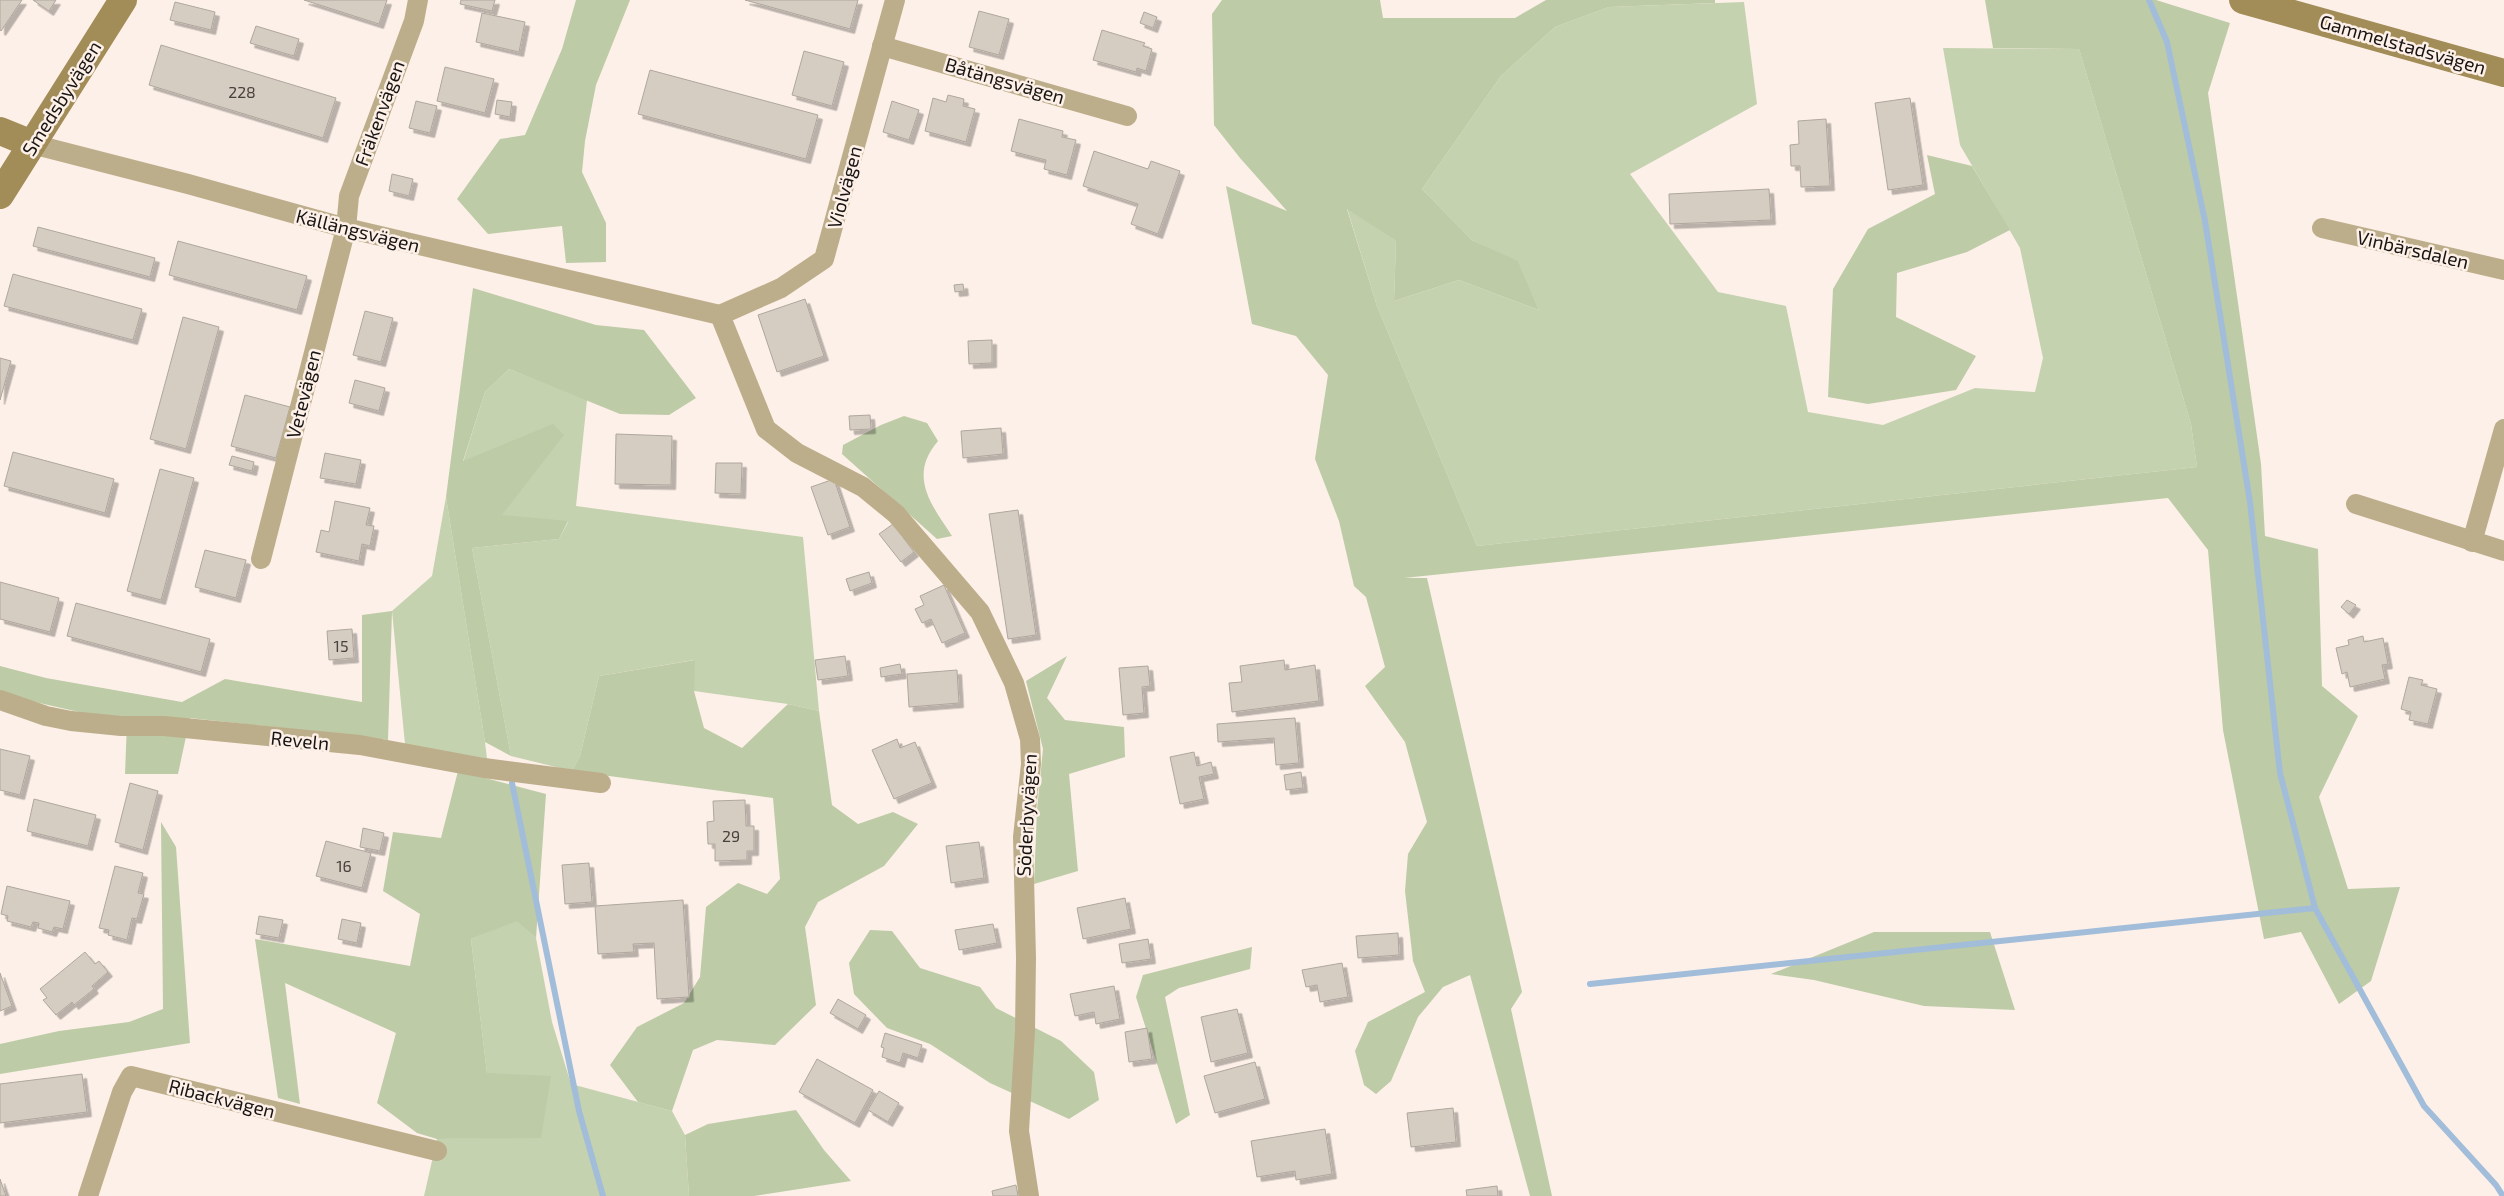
<svg xmlns="http://www.w3.org/2000/svg" width="2504" height="1196" font-family="'Exo 2',sans-serif">
	<style>
		.green { fill: #c4d2af }
		.forest { fill: #bdcba7 }
		.lines { fill: none; stroke-linecap: round; stroke-linejoin: round }
		.stream { stroke: #a2bdda; stroke-width: 6 }
		.building { fill: #d5cdc2; stroke: #afa79d; filter: url(#shadow) }
		.street { stroke: #bdae8b; stroke-width: 20 }
		.secondary { stroke: #a28c57; stroke-width: 28 }
		.labels { text-anchor: middle; dominant-baseline: central; stroke-width: 5; stroke-linejoin: round; paint-order: stroke }
		.number-label { font-size: 16px; fill: #47423d }
		.street-label { font-size: 19px; fill: #181411; stroke: #fdf0e8 }
	</style>
	<defs>
		<filter id="shadow"><feDropShadow dx="4.5" dy="4.5" stdDeviation="0" flood-color="#0004"/></filter>
	</defs>
	<rect width="100%" height="100%" fill="#fdf0e8"/>
	<!-- green -->
	<g class="green">
		<path d="M1744 2 1757 104 1630 174 1718 292 1786 306 1808 412 1883 425 1975 388 2035 392 2043 358 2020 248 1960 145 1943 48 2079 49 2191 424 2197 467 1477 546 1377 306 1347 208 1396 241 1394 301 1459 280 1539 310 1518 262 1472 240 1422 189 1501 76 1555 27 1609 7Z"/>
		<path d="M509 369 587 400 576 506 803 537 819 711 788 704 694 691V660L599 676 580 756 572 771 511 756 472 548 559 539 568 522 501 516 463 462 485 392Z"/>
		<path d="M446 497 485 742 487 759 405 744 392 611 432 576Z"/>
		<path d="M517 920 536 938 552 1022 571 1084 672 1111 685 1135 689 1196H424L437 1139 541 1137 487 1073 471 939Z"/>
	</g>
	<!-- forest -->
	<g class="forest">
		<path d="M576 0H630L596 85 585 141 582 172 606 223V262L566 263 562 226 488 234 457 199 500 139 525 135 562 49Z"/>
		<path d="M1222 0H1380L1383 18H1515L1546 0H1715V3L1609 7 1555 27 1501 76 1422 189 1472 240 1518 261 1539 310 1459 280 1394 301 1396 241 1347 209 1377 306 1477 546 2197 467 2191 424 2079 49 1993 48 1985 0H2156L2230 23 2208 93 2261 464 2265 536 2318 549 2322 686 2358 716 2319 797 2348 889 2400 887 2371 981 2339 1004 2301 932 2264 939 2223 730 2208 550 2168 498 1404 578H1427L1522 992 1511 1009 1552 1196H1530L1470 975 1443 987 1418 1017 1391 1081 1376 1094 1364 1085 1355 1051 1368 1022 1425 992 1413 961 1405 891 1408 854 1427 822 1405 742 1365 686 1385 667 1366 597 1354 586 1339 521 1315 459 1328 375 1296 336 1252 324 1226 186 1287 211 1240 158 1214 125 1212 14Z"/>
		<path d="M1927 155 1972 166 2010 230 1967 252 1897 273 1896 317 1976 356 1956 390 1868 404 1828 397 1833 289 1868 229 1935 194Z"/>
		<path d="M473 288 596 325 644 330 696 398 669 415 620 414 509 369 485 392 463 461 553 424 564 435 502 515 568 521 559 539 472 548 511 756 485 742 446 497Z"/>
		<path d="M904 416 927 423 938 441C908 476 931 504 952 536L937 539 842 454 843 445 881 425Z"/>
		<path d="M392 611 388 740 190 718 178 774H125L127 723 0 694V666L46 678 182 702 225 679 362 702V615Z"/>
		<path d="M1067 656 1047 698 1065 720 1124 727 1125 757 1069 774 1078 871 1034 884 1037 810 1043 749 1026 681Z"/>
		<path d="M695 660 694 691 704 728 742 748 788 704 819 711 832 805 858 824 893 812 918 824 884 866 818 902 805 927 816 1005 775 1045 717 1040 693 1050 672 1111 638 1102 610 1065 637 1027 684 1003 700 977 706 907 738 883 767 894 780 879 773 798 572 771 580 756 599 676Z"/>
		<path d="M458 771 546 794 536 938 517 921 471 939 487 1073 551 1076 541 1138 437 1139 417 1133 377 1103 396 1033 285 983 300 1104 278 1098 255 939 410 966 420 914 383 891 393 832 441 838Z"/>
		<path d="M161 822 176 847 190 1043 0 1074V1044L59 1031 129 1022 163 1009Z"/>
		<path d="M870 930 892 931 920 968 980 987 996 1008 1061 1041 1094 1072 1099 1100 1069 1119 990 1083 930 1044 887 1028 854 994 849 963Z"/>
		<path d="M1874 932H1990L2015 1010 1924 1006 1814 980 1771 974Z"/>
		<path d="M1252 947 1250 969 1179 988 1165 997 1190 1115 1176 1124 1136 997 1143 975Z"/>
		<path d="M796 1110 824 1150 851 1181 754 1196H689L685 1135 708 1124Z"/>
	</g>
	<g class="lines">
		<!-- stream -->
		<g class="stream">
			<path d="M2149 0 2167 42 2205 221 2250 502 2280 773 2315 908 2424 1106 2496 1185 2503 1196"/>
			<path d="M512 783 579 1111 603 1196"/>
			<path d="M1590 984 2315 908"/>
		</g>
	</g>
	<!-- building -->
	<g class="building">
		<path d="M0 0H22L1 31 0 30Z"/>
		<path d="M33 0H56L49 11Z"/>
		<path d="M304 0H387L379 24Z"/>
		<path d="M461 0H495L492 11 460 4Z"/>
		<path d="M745 0H858L850 29Z"/>
		<path d="M175 2 215 12 211 30 170 20Z"/>
		<path d="M979 11 1009 19 999 55 969 47Z"/>
		<path d="M1144 12 1157 17 1153 28 1140 23Z"/>
		<path d="M482 13 525 22 519 52 476 42Z"/>
		<path d="M256 26 299 39 294 56 250 43Z"/>
		<path d="M1102 30 1145 43 1143 46 1152 49 1146 71 1137 68 1136 72 1093 60Z"/>
		<path d="M161 45 336 98 323 138 149 85Z"/>
		<path d="M804 51 844 62 832 106 792 95Z"/>
		<path d="M445 67 494 79 485 113 437 101Z"/>
		<path d="M650 70 818 115 806 159 638 114Z"/>
		<path d="M948 95 964 99 963 106 975 109 966 142 925 131 933 98 946 102Z"/>
		<path d="M1910 98 1923 185 1888 190 1875 103Z"/>
		<path d="M497 100 512 102 510 117 495 114Z"/>
		<path d="M416 101 437 106 430 133 409 128Z"/>
		<path d="M892 101 919 110 909 140 883 132Z"/>
		<path d="M1019 119 1063 131 1062 137 1076 140 1067 175 1044 169 1046 160 1011 151Z"/>
		<path d="M1826 119 1830 186 1801 187 1800 166H1791L1790 145 1799 144 1798 121Z"/>
		<path d="M1094 151 1148 169 1151 161 1180 171 1158 234 1131 224 1138 204 1083 186Z"/>
		<path d="M392 174 413 179 409 196 389 191Z"/>
		<path d="M1769 189 1771 220 1670 224 1669 194Z"/>
		<path d="M38 227 155 258 150 277 33 246Z"/>
		<path d="M178 241 307 276 297 310 169 275Z"/>
		<path d="M13 274 142 309 133 340 4 306Z"/>
		<path d="M963 284 964 291 955 292 954 285Z"/>
		<path d="M805 299 824 356 777 372 758 315Z"/>
		<path d="M365 311 393 318 381 362 353 355Z"/>
		<path d="M183 317 219 327 186 449 150 439Z"/>
		<path d="M992 340V363L969 364 968 341Z"/>
		<path d="M0 358 11 361 0 400Z"/>
		<path d="M355 380 385 388 379 411 349 403Z"/>
		<path d="M245 395 290 407 276 458 231 446Z"/>
		<path d="M870 415 871 429 850 430 849 416Z"/>
		<path d="M1001 428 1003 454 963 458 961 431Z"/>
		<path d="M616 434 672 436 671 485 615 484Z"/>
		<path d="M13 452 114 479 105 513 4 486Z"/>
		<path d="M325 453 361 460 356 484 320 478Z"/>
		<path d="M232 456 254 462 252 471 229 465Z"/>
		<path d="M716 463H742L741 494 715 493Z"/>
		<path d="M160 469 194 478 161 600 127 591Z"/>
		<path d="M834 479 850 527 828 535 811 487Z"/>
		<path d="M335 501 370 508 366 525 374 526 370 546 362 544 359 561 316 552 321 530 329 532Z"/>
		<path d="M1018 510 1036 635 1008 639 989 514Z"/>
		<path d="M893 524 914 552 901 562 879 534Z"/>
		<path d="M205 550 246 560 236 598 195 587Z"/>
		<path d="M869 572 872 583 850 591 846 579Z"/>
		<path d="M0 582 59 598 50 632 0 619Z"/>
		<path d="M944 585 965 633 942 643 931 619 922 623 915 609 924 605 920 596Z"/>
		<path d="M2347 600 2356 605 2349 614 2341 607Z"/>
		<path d="M76 603 210 639 201 672 67 636Z"/>
		<path d="M352 629 354 658 329 660 327 631Z"/>
		<path d="M2363 636 2364 642 2383 638 2388 664 2382 665 2385 679 2350 687 2347 672 2342 674 2336 648 2349 645 2348 640Z"/>
		<path d="M845 656 848 676 818 680 815 660Z"/>
		<path d="M1284 660 1285 670 1315 665 1319 701 1232 712 1229 683 1242 682 1240 666Z"/>
		<path d="M900 664 902 674 881 677 880 668Z"/>
		<path d="M1148 666 1150 686 1142 687 1144 713 1123 715 1119 668Z"/>
		<path d="M957 670 959 703 909 707 907 674Z"/>
		<path d="M2409 677 2423 680 2421 685 2437 689 2428 724 2409 720 2411 712 2401 709Z"/>
		<path d="M1295 718 1299 763 1276 765 1274 738 1218 742 1217 724Z"/>
		<path d="M897 739 900 748 915 742 932 783 894 799 872 750Z"/>
		<path d="M0 749 30 756 20 795 0 790Z"/>
		<path d="M1194 752 1197 766 1211 762 1214 774 1199 777 1204 799 1180 804 1170 757Z"/>
		<path d="M1301 772 1303 788 1286 790 1284 775Z"/>
		<path d="M130 783 158 791 143 850 115 842Z"/>
		<path d="M34 799 96 815 88 846 27 831Z"/>
		<path d="M745 800 746 826H754V851H747V860L715 861V844H708L707 822 714 821 713 801Z"/>
		<path d="M363 828 384 833 380 851 360 847Z"/>
		<path d="M326 841 371 853 362 888 316 876Z"/>
		<path d="M979 842 984 878 951 883 946 846Z"/>
		<path d="M589 863 592 902 565 904 562 865Z"/>
		<path d="M115 866 143 873 138 893 144 894 137 919 132 918 127 940 108 935 109 930 99 928Z"/>
		<path d="M7 886 70 901 63 929 54 927 52 932 38 928 39 923 33 922 31 927 7 921 8 916 1 914Z"/>
		<path d="M1125 898 1131 929 1083 939 1077 908Z"/>
		<path d="M683 900 689 997 657 999 654 943 633 944 634 952 598 954 595 906Z"/>
		<path d="M259 916 283 920 279 938 256 934Z"/>
		<path d="M342 919 361 923 357 943 338 939Z"/>
		<path d="M993 924 997 943 959 950 955 930Z"/>
		<path d="M1398 933 1399 955 1358 958 1356 936Z"/>
		<path d="M1148 939 1151 959 1122 963 1119 944Z"/>
		<path d="M85 952 95 964 99 961 108 972 92 986 94 989 74 1005 72 1002 56 1015 43 1000 47 998 40 989Z"/>
		<path d="M1342 963 1348 997 1320 1002 1317 985 1306 987 1302 970Z"/>
		<path d="M0 973 12 1006 0 1011Z"/>
		<path d="M1114 986 1120 1019 1096 1024 1094 1012 1075 1016 1070 994Z"/>
		<path d="M838 999 866 1015 858 1029 830 1013Z"/>
		<path d="M1237 1009 1248 1053 1211 1062 1201 1017Z"/>
		<path d="M1147 1028 1152 1059 1129 1062 1125 1032Z"/>
		<path d="M885 1033 922 1045 918 1058 903 1053 900 1063 882 1057 884 1048 881 1047Z"/>
		<path d="M817 1059 873 1090 855 1123 799 1092Z"/>
		<path d="M1255 1062 1265 1099 1215 1113 1204 1076Z"/>
		<path d="M82 1074 87 1112 0 1123V1084Z"/>
		<path d="M879 1091 899 1103 888 1122 868 1110Z"/>
		<path d="M1453 1108 1456 1142 1411 1147 1407 1113Z"/>
		<path d="M1325 1129 1332 1174 1296 1180 1295 1171 1257 1177 1251 1141Z"/>
		<path d="M0 1179 6 1196H0Z"/>
		<path d="M1016 1185 1018 1196H993L992 1191Z"/>
		<path d="M1497 1186 1498 1196H1467L1466 1190Z"/>
	</g>
	<g class="lines">
		<!-- street -->
		<g class="street">
			<path d="M882 46 1127 116"/>
			<path d="M32 144 188 184 346 228 720 315"/>
			<path d="M2322 228 2504 270"/>
			<path d="M720 315 766 429 797 453 863 487 896 514 980 612 1014 683 1030 739 1031 764 1023 837 1026 958 1025 1031 1019 1131 1029 1196"/>
			<path d="M720 315 781 288 824 259 895 0"/>
			<path d="M2356 504 2504 551"/>
			<path d="M2472 542 2504 429"/>
			<path d="M261 559 346 228 349 196 414 21 418 0"/>
			<path d="M0 700 46 716 71 721 121 726H164L360 745 484 768 601 783"/>
			<path d="M88 1196 122 1092 131 1076 437 1151"/>
		</g>
		<!-- secondary -->
		<g class="secondary">
			<path d="M2243 0 2504 73"/>
			<path d="M0 131 32 144"/>
			<path d="M0 195 123 0"/>
		</g>
	</g>
	<g class="labels">
		<!-- number labels -->
		<g class="number-label">
			<text x="242" y="91">228</text>
			<text x="341" y="645">15</text>
			<text x="731" y="835">29</text>
			<text x="344" y="865">16</text>
		</g>
		<!-- street labels -->
		<g class="street-label">
			<text transform="translate(2403 44) rotate(16)">Gammelstadsvägen</text>
			<text transform="translate(1005 80) rotate(16)">Båtängsvägen</text>
			<text transform="translate(61 98) rotate(-58)">Smedsbyvägen</text>
			<text transform="translate(379 113) rotate(-70)">Fräkenvägen</text>
			<text transform="translate(844 187) rotate(-75)">Violvägen</text>
			<text transform="translate(358 230) rotate(14)">Källängsvägen</text>
			<text transform="translate(2413 249) rotate(13)">Vinbärsdalen</text>
			<text transform="translate(303 394) rotate(-76)">Vetevägen</text>
			<text transform="translate(300 740) rotate(6)">Reveln</text>
			<text transform="translate(1026 815) rotate(-87)">Söderbyvägen</text>
			<text transform="translate(222 1098) rotate(14)">Ribackvägen</text>
		</g>
	</g>
</svg>
